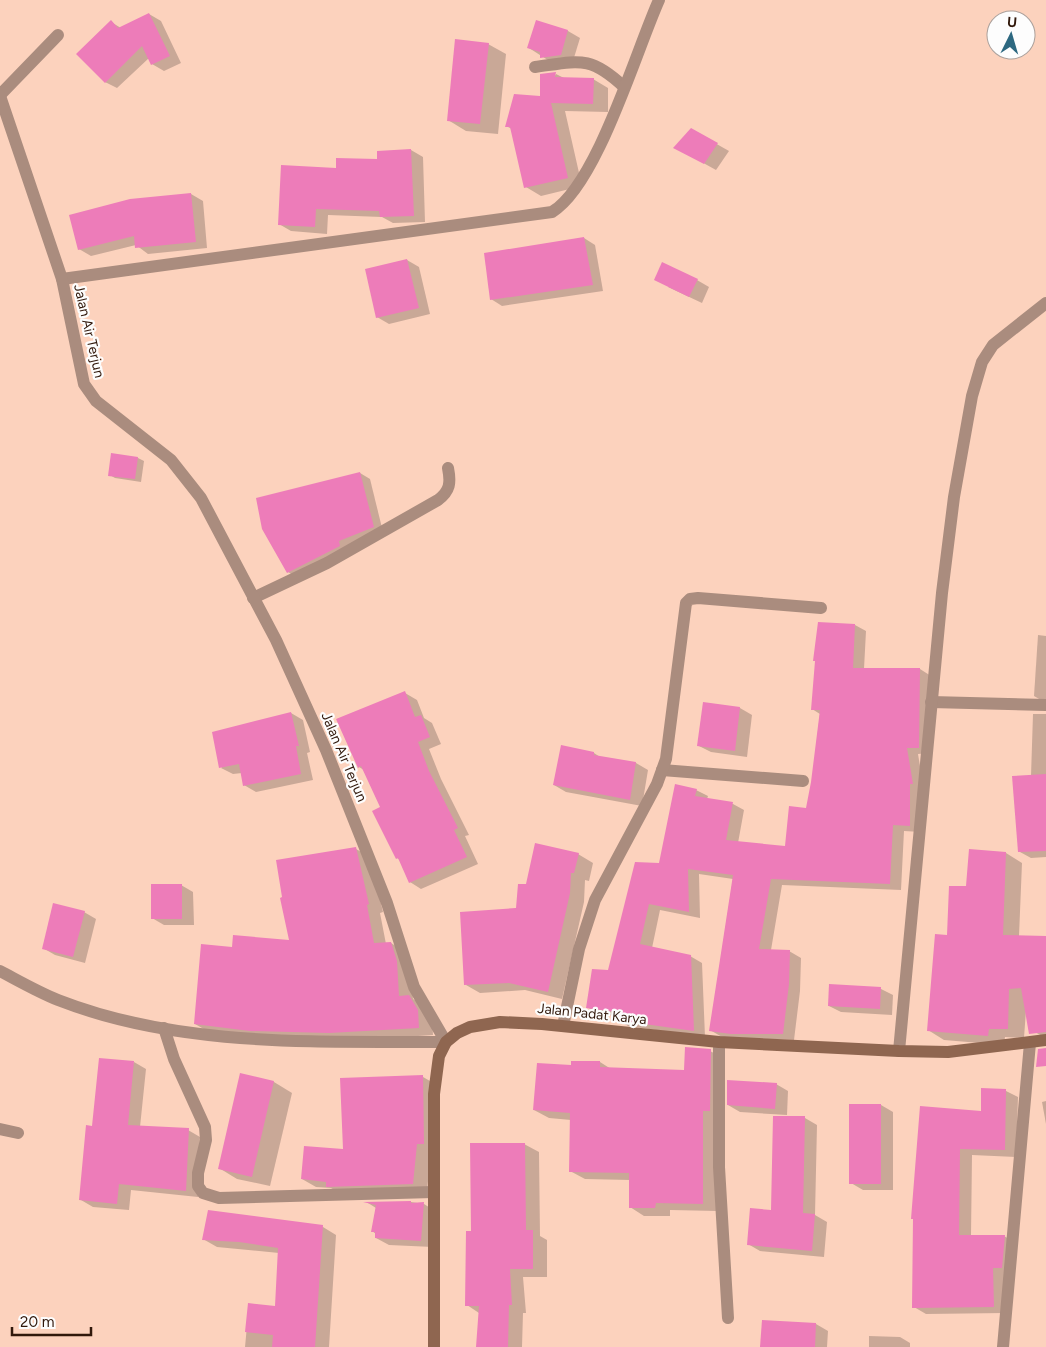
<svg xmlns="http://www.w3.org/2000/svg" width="1046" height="1347" font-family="Figtree,sans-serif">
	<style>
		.shadow { fill: #0003 }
		.building { fill: #ed7cb9 }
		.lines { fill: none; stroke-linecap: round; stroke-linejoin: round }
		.minor { stroke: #aa8c7e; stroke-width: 12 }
		.tertiary { stroke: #aa8c7e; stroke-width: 12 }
		.secondary { stroke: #8f6650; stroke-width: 12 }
		.labels { text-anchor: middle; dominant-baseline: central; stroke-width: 4.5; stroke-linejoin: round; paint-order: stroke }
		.street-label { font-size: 14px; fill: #31180b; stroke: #fdfdfd }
	</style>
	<rect width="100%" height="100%" fill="#fcd2bd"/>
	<!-- shadow -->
	<g class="shadow">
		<path d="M149 14 161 21 181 63 164 71 152 64 149 58 117 88 105 82 111 22 121 28Z"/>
		<path d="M536 22 568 31 580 38 573 61 554 64 529 48Z"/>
		<path d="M488 44 506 54 498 134 466 131 448 120Z"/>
		<path d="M556 74 564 78 593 79 608 88V112L565 111 582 186 541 196 526 187 512 129 506 126 541 97Z"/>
		<path d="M692 130 729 151 716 170 687 154Z"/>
		<path d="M411 150 423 157 425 222 393 223 382 217 328 215 327 234 291 231 279 224 337 170Z"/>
		<path d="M191 194 203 201 207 248 148 254 136 245 91 256 79 249Z"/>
		<path d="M584 238 595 245 603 291 502 306 491 299Z"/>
		<path d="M407 260 419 267 430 314 389 324 377 317Z"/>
		<path d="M697 280 709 287 702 303 668 287Z"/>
		<path d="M112 454 138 458 144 461 141 482 115 478 110 475Z"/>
		<path d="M360 473 370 479 383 532 298 578 288 572Z"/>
		<path d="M855 625 866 631 864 669H920L931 676 930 753 918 754 924 790 921 832 904 831 901 890 782 885 771 950 789 951 801 958 800 991 794 1040 722 1037 710 1030 733 879 699 874 700 918 660 910 652 948 690 956 702 963 705 1037 628 1026 617 1019V1016L599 1014 587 1007 609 971 696 790 708 796 707 799 733 804 744 810 738 843 786 847 807 810 812 782 820 714 812 709Z"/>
		<path d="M1038 635 1046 636V703L1034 696Z"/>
		<path d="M405 693 417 700 424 718 432 723 441 744 429 749 441 779 469 835 465 836 478 864 421 889 410 882 400 860 397 858 382 807 364 770 359 767Z"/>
		<path d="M704 704 740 708 752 715 747 757 711 752 699 746Z"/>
		<path d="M291 713 303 720 310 752 307 753 313 780 256 792 244 785 242 773 233 774 221 768Z"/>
		<path d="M1033 714H1046V857L1031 858 1020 852 1031 776Z"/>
		<path d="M594 753 600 757 636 763 648 770 642 806 566 792 554 785Z"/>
		<path d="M356 849 370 857 383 912 380 913 386 944 391 943 405 952 411 970 413 999 424 1005 432 1019 433 1035 344 1041 209 1032 195 1024 233 948 290 941Z"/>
		<path d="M1006 853 1022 863 1019 936 1046 937V1038L1029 1029 1026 1010 1024 1038 1005 1037 1004 1045 944 1040 928 1030 948 937 967 887Z"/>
		<path d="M578 854 593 863 589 881 585 880 584 902 562 999 525 990 480 993 466 985 517 909 527 886Z"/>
		<path d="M181 885 193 892 194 925H164L152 918Z"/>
		<path d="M84 912 96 919 85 963 55 955 43 948Z"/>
		<path d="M830 986 881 989 893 995 892 1015 841 1012 829 1006Z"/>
		<path d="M710 1051 725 1059 717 1211 670 1210V1216H644L630 1207V1180L585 1179 570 1171 571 1120 549 1118 534 1110 572 1066 600 1062 611 1069 685 1071Z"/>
		<path d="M134 1062 146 1069 140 1127 188 1130 200 1137 198 1197 131 1190 129 1210 93 1207 81 1200 93 1127Z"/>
		<path d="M241 1075 274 1082 292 1093 270 1186 237 1179 219 1168Z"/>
		<path d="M423 1077 437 1085 427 1192 341 1194 331 1188 316 1187 302 1179 344 1151Z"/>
		<path d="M776 1084 788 1091 787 1115 740 1112 728 1105Z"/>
		<path d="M983 1090 1006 1091 1018 1097 1016 1157 972 1155 971 1236H1004L1016 1243 1005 1313 926 1314 914 1307V1219L982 1112Z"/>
		<path d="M1046 1101V1124L1042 1102Z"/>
		<path d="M881 1105 893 1112V1190H863L851 1183Z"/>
		<path d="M775 1117 805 1118 817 1125 815 1215 827 1222 824 1257 760 1251 748 1244 772 1211Z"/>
		<path d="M524 1144 539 1152 540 1236 547 1240V1277H523L526 1313H523L522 1347H478L479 1313 467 1305 472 1232Z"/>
		<path d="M411 1202 424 1204 435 1211 433 1247 389 1245 376 1238V1234L372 1231 376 1208 368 1203Z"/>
		<path d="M323 1227 336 1235 329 1347H245L249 1304 276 1307 279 1253 217 1247 203 1239Z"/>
		<path d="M763 1322 816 1324 828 1331 827 1347H762Z"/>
		<path d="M869 1336 900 1337 910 1343V1347H869Z"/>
	</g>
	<!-- building -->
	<g class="building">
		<path d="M149 13 170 56 151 65 142 46 105 83 76 54 111 20 118 28Z"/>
		<path d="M536 20 568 30 561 55 540 58V52L527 48Z"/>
		<path d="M455 39 489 43 480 124 447 121Z"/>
		<path d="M556 72 555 77 594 78 593 104 551 103 568 178 524 188 510 127H505L514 94 540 96V74Z"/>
		<path d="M691 128 718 143 704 164 673 148Z"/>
		<path d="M411 149 414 216 380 217 379 211 316 209 315 227 278 225 281 165 336 168V158L377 159V151Z"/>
		<path d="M191 193 196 242 135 248 134 236 78 250 69 215 130 199Z"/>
		<path d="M584 237 593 285 490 300 484 253Z"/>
		<path d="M407 259 419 308 376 318 365 269Z"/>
		<path d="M662 262 698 279 689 297 654 280Z"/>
		<path d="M111 453 138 457 135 479 108 476Z"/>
		<path d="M360 472 374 527 339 541 340 546 287 573 262 529 256 498Z"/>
		<path d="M818 622 855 624 853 668H920L919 748H907L913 784H910V826L893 825 890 884 771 879 759 949 790 950 789 984 783 1034H731L709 1031 733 875 688 869 689 912 649 904 640 944 691 955 694 1031 616 1020V1012L586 1008 592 969 608 970 635 862 659 863 675 784 697 789 695 796 733 802 726 840 785 846 789 806 806 808 811 782 820 710H811L815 661H813Z"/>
		<path d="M405 691 415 717 421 715 430 737 418 742 429 771 458 828 454 830 467 857 409 883 398 858 396 859 372 811 380 807 361 766 358 768 336 719Z"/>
		<path d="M703 702 740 707 735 751 697 746Z"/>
		<path d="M291 712 299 746H296L301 774 243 786 239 764 219 768 212 732Z"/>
		<path d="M561 745 594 752V755L636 762 630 800 553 785Z"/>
		<path d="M1046 774V851L1018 852 1012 776Z"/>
		<path d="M535 843 579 853 574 873H571L570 893 548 992 509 983 464 985 460 912 516 908 518 884H526Z"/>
		<path d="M356 847 369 904 367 905 374 943 391 942 397 961 399 996 409 995 418 1010 419 1028 329 1033 250 1031 194 1024 201 944 232 947 233 935 289 940 280 898 282 897 276 860Z"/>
		<path d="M969 849 1006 852 1003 935 1046 936V1032L1029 1034 1021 988 1009 989 1008 1029H989L988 1036 927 1031 935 934 947 935 949 886H966Z"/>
		<rect x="151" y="884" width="31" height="35"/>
		<path d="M53 903 85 911 73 957 42 949Z"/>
		<path d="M829 984 881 987 880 1009 828 1006Z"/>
		<path d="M685 1047 711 1049 710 1111H703V1204L656 1203 655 1208H629V1173L569 1172 570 1113 533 1110 537 1063 571 1065V1061H600V1067L684 1070Z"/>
		<path d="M1046 1048V1066L1036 1067 1038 1049Z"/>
		<path d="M99 1058 134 1061 128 1125 189 1128 186 1191 119 1184 117 1204 79 1200 86 1125 92 1126Z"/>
		<path d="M240 1073 274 1081 252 1177 218 1169Z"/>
		<path d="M423 1075 424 1144H417L413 1184 326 1187V1182L301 1179 304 1146 343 1149 340 1078Z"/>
		<path d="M727 1080 777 1083 775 1109 727 1105Z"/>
		<path d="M981 1088 1006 1089 1005 1150 960 1149 959 1235H1005L1002 1268H993L994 1307 912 1308 913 1219H911L920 1106 981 1111Z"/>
		<rect x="849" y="1104" width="32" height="80"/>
		<path d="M773 1116H805L803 1213 815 1214 812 1251 747 1245 750 1208 771 1210Z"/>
		<path d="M470 1143H525L526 1230H533V1269H510L512 1305H509L508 1347H476L479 1306H465L466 1231H471Z"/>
		<path d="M411 1201V1203L424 1202 421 1241 375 1238V1232H371L376 1205 363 1202Z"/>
		<path d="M208 1210 323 1225 315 1347H272L273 1335 245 1332 248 1303 275 1306 278 1248 239 1242 202 1240Z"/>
		<path d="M762 1320 816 1323 815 1347H760Z"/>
	</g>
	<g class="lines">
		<!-- minor -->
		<g class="minor">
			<path d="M535 67C579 61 590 55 624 87"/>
			<path d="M0 95 58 35"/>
			<path d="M62 279 552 212C597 185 636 51 659 0"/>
			<path d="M253 598 327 563 438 500C450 491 451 483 448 468"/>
			<path d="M931 702 1046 705"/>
			<path d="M662 770 803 781"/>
			<path d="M0 971C19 981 38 992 58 1000 181 1048 317 1041 446 1042"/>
			<path d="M563 1026 579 949 595 900 657 784 666 759 686 603 690 599 698 598 821 608"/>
			<path d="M164 1028 174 1059 205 1127 206 1140 198 1173V1186L203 1193 219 1198 433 1192"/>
			<path d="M719 1042V1167L728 1318"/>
			<path d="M899 1051 942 593 954 497 972 396 982 362 993 345 1046 303"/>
			<path d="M0 1129 18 1133"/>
			<path d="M1003 1347 1030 1043"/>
		</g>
		<!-- tertiary -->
		<path class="tertiary" d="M0 96 62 279 84 384 96 401 171 460 201 498 276 640 326 750 387 903 414 987 446 1042"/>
		<!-- secondary -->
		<path class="secondary" d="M434 1347V1094L439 1056 446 1042 457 1033 470 1027 500 1022 542 1024 719 1042 899 1051 948 1052 1046 1040"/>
	</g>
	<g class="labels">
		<!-- street labels -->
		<g class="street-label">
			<text transform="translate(89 331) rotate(77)">Jalan Air Terjun</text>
			<text transform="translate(344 757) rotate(67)">Jalan Air Terjun</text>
			<text transform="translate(592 1014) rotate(6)">Jalan Padat Karya</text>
		</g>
	</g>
	<!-- north arrow -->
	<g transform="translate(1011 35) rotate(5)"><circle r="24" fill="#fdfdfd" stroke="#aba19c"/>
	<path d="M0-4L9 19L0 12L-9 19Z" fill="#2d6880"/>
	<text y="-8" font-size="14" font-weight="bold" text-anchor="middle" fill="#31180b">U</text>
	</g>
	<!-- scale -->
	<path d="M12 1327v8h79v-8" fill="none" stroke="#31180b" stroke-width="2.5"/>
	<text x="20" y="1327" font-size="15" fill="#31180b" stroke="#fdfdfd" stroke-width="4" paint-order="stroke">20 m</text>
</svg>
